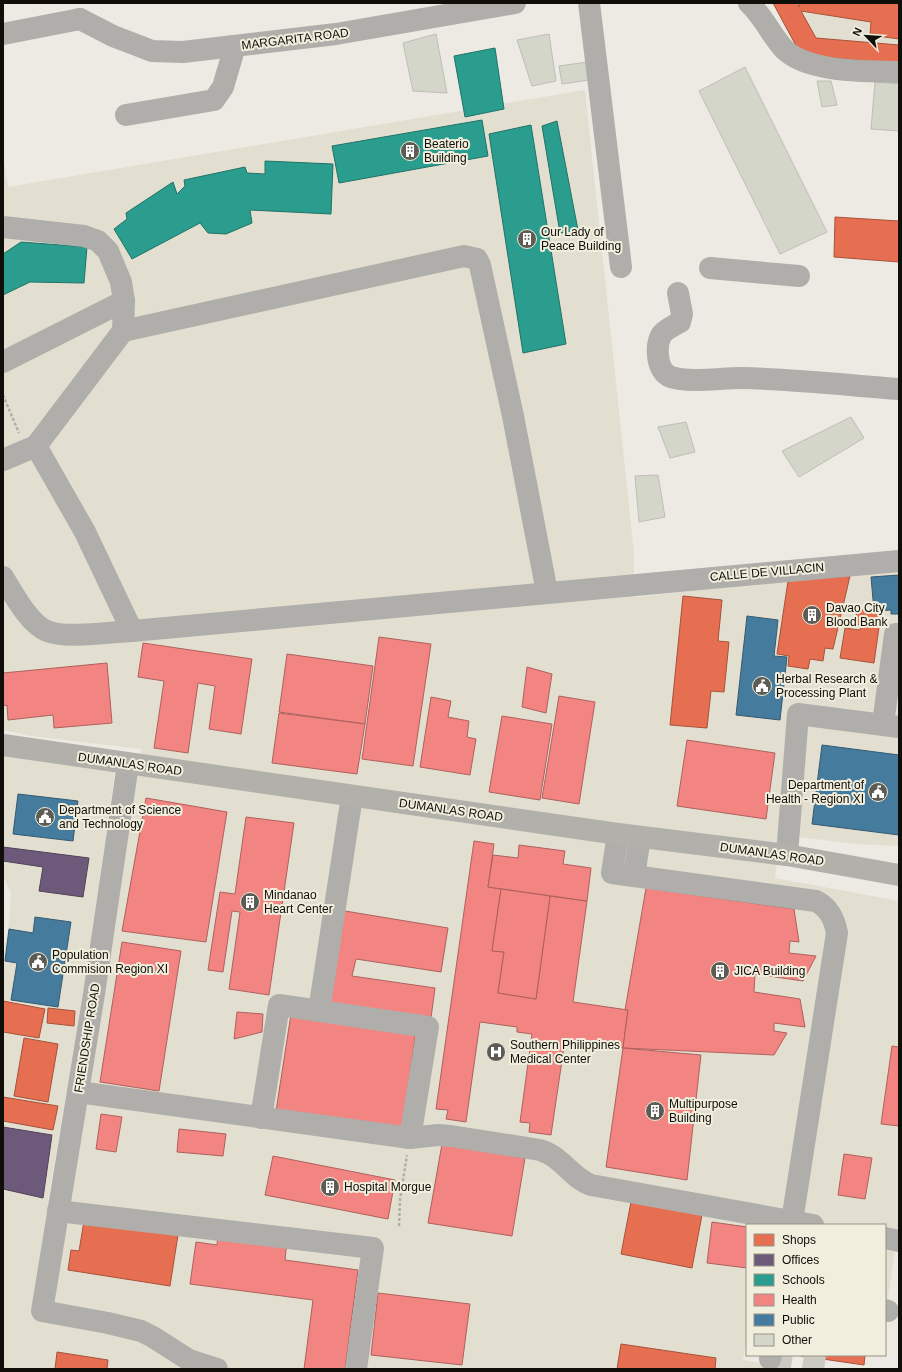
<svg xmlns="http://www.w3.org/2000/svg" width="902" height="1372" font-family="Arial,sans-serif">
	<style>
		.built { fill: #e3dfd0 }
		.shops { fill: #e76f51; stroke: #a6523b }
		.offices { fill: #6d597a; stroke: #514258 }
		.schools { fill: #2a9d8f; stroke: #227266 }
		.health { fill: #f28482; stroke: #ae615d }
		.public { fill: #457b9d; stroke: #355a70 }
		.building { fill: #d3d6c9; stroke: #bebeb8 }
		.lines { fill: none; stroke-linecap: round; stroke-linejoin: round }
		.minor-tunnel { stroke: #cbc9c1; stroke-width: 22; stroke-dasharray: 22 11; stroke-linecap: butt }
		.path { stroke: #afaea9; stroke-width: 2.5; stroke-dasharray: 3 2; stroke-linecap: butt }
		.minor { stroke: #b0aeab; stroke-width: 22 }
		.major { stroke: #b2b0ab; stroke-width: 22 }
		.labels { text-anchor: middle; dominant-baseline: central; stroke-width: 4; stroke-linejoin: round; paint-order: stroke }
		.street-label { font-size: 12px; fill: #0f0e08; stroke: #f1eedd }
		.poi-label { font-size: 12px; fill: #0f0e08; stroke: #f1eedd; text-anchor: start }
	</style>
	<rect width="100%" height="100%" fill="#eceae2"/>
	<!-- built -->
	<g class="built">
		<path d="M773 3H899V65L801 55Z"/>
		<path d="M585 90 634 553V597L899 569V846L856 844 781 835 775 878 899 901V1224L888 1299H885V1225H747V1336L743 1360 798 1369H3V958L9 923 11 892 3 877V755L115 772 81 1011 48 1200 69 1203 141 749 31 736 3 730V155L8 187Z"/>
	</g>
	<!-- shops -->
	<g class="shops">
		<path d="M773 3H797L799 7 800 3H899V39L870 35 871 22 801 11 816 38 899 45V64L801 55Z"/>
		<path d="M835 217 899 221V262L834 257Z"/>
		<path d="M850 576 833 649 825 648 823 661 810 659 808 669 788 666 789 656 777 654 788 581Z"/>
		<path d="M683 596 722 600 718 641 729 642 724 692 711 691 707 728 670 725Z"/>
		<path d="M857 609 881 613 874 663 840 658 845 628 860 630 861 625 855 624Z"/>
		<path d="M3 1001 45 1009 39 1038 3 1032Z"/>
		<path d="M48 1008 75 1011 74 1026 47 1023Z"/>
		<path d="M24 1038 58 1044 48 1102 14 1096Z"/>
		<path d="M3 1097 58 1106 53 1130 3 1121Z"/>
		<path d="M631 1202 702 1215 692 1268 621 1254Z"/>
		<path d="M84 1221 178 1235 170 1286 68 1270 71 1250 79 1251Z"/>
		<path d="M621 1344 716 1358 715 1369H617Z"/>
		<path d="M57 1352 108 1360 107 1369H55Z"/>
		<path d="M795 1355H865L864 1365Z"/>
	</g>
	<!-- offices -->
	<g class="offices">
		<path d="M3 847 89 858 83 897 39 891 43 867 3 861Z"/>
		<path d="M3 1127 52 1135 43 1198 3 1189Z"/>
	</g>
	<!-- schools -->
	<g class="schools">
		<path d="M495 48 504 109 465 117 454 56Z"/>
		<path d="M482 120 488 156 339 183 332 146Z"/>
		<path d="M557 121 578 230 560 233 542 126Z"/>
		<path d="M531 125 566 344 523 353 489 134Z"/>
		<path d="M265 161 333 164 331 214 250 210 252 223 226 234 208 233 200 223 132 259 114 229 127 219 126 213 173 182 177 194 185 186 184 180 245 167 247 173 265 174Z"/>
		<path d="M21 242 87 247 84 283 30 282 3 295V254Z"/>
	</g>
	<!-- health -->
	<g class="health">
		<path d="M379 637 431 644 413 766 362 759Z"/>
		<path d="M143 643 252 659 241 734 209 729 215 686 198 683 188 753 154 748 164 681 138 677Z"/>
		<path d="M287 654 373 666 365 724 279 712Z"/>
		<path d="M107 663 112 723 54 728 53 715 8 720 7 705 3 706V673Z"/>
		<path d="M527 667 552 674 546 713 522 707Z"/>
		<path d="M559 696 595 702 579 804 542 798Z"/>
		<path d="M431 697 451 701 448 717 469 721 467 737 476 739 470 775 420 767Z"/>
		<path d="M279 713 365 724 357 774 272 763Z"/>
		<path d="M502 716 552 724 540 800 489 792Z"/>
		<path d="M687 740 775 753 766 819 677 806Z"/>
		<path d="M146 798 227 812 206 942 122 931Z"/>
		<path d="M246 817 294 823 269 995 229 989 240 912 232 911 223 972 208 970 220 892 235 894Z"/>
		<path d="M474 841 494 844 488 887 501 889 492 951 504 952 498 993 536 999 550 896 587 901 573 1002 628 1010 623 1048 565 1040 551 1135 529 1132 530 1123 520 1122 532 1034 517 1032V1027L480 1022 466 1122 446 1119 448 1110 436 1109Z"/>
		<path d="M519 845 565 851 563 864 591 868 587 901 488 887 493 855 518 858Z"/>
		<path d="M646 888 794 909 799 942 790 941 789 953 816 956 803 981 755 974 754 992 800 999 805 1027 774 1023V1031L787 1033 774 1055 623 1048 628 1010H625Z"/>
		<path d="M501 889 550 896 536 999 498 993 504 952 492 951Z"/>
		<path d="M339 910 448 928 441 972 356 959 352 976 435 988 431 1018 327 1002Z"/>
		<path d="M122 942 181 951 159 1091 100 1082Z"/>
		<path d="M237 1012 263 1014 262 1032 234 1039Z"/>
		<path d="M291 1014 416 1031 402 1129 276 1111Z"/>
		<path d="M892 1046 899 1047V1126L881 1124Z"/>
		<path d="M623 1048 701 1055 687 1180 606 1167Z"/>
		<path d="M101 1114 122 1117 116 1152 96 1149Z"/>
		<path d="M179 1129 226 1134 223 1156 177 1152Z"/>
		<path d="M442 1144 525 1158 512 1236 428 1223Z"/>
		<path d="M844 1154 872 1158 865 1199 838 1195Z"/>
		<path d="M273 1156 395 1180 388 1219 265 1195Z"/>
		<path d="M712 1222 747 1227V1268L707 1263Z"/>
		<path d="M218 1232 287 1241 285 1260 358 1270 345 1369H304L313 1300 190 1284 196 1242 217 1245Z"/>
		<path d="M378 1293 470 1304 462 1365 371 1355Z"/>
	</g>
	<!-- public -->
	<g class="public">
		<path d="M899 575V614H891V610L874 611 871 577Z"/>
		<path d="M747 616 778 620 774 656 787 657 780 720 736 715Z"/>
		<path d="M822 745 899 755V835L812 824Z"/>
		<path d="M18 794 78 801 73 841 13 834Z"/>
		<path d="M35 917 71 922 58 1007 11 1000 17 963 5 961 9 929 33 933Z"/>
	</g>
	<!-- building -->
	<g class="building">
		<path d="M436 34 447 93 413 91 403 43Z"/>
		<path d="M549 34 556 81 532 86 517 40Z"/>
		<path d="M587 62 589 80 562 84 559 66Z"/>
		<path d="M745 67 827 232 780 254 699 91Z"/>
		<path d="M817 81H831L837 105 822 107Z"/>
		<path d="M875 82 899 84V131L871 129Z"/>
		<path d="M851 417 864 438 799 477 782 451Z"/>
		<path d="M686 422 695 452 670 458 658 427Z"/>
		<path d="M658 475 665 517 639 522 635 476Z"/>
	</g>
	<g class="lines">
		<!-- minor-tunnel -->
		<path class="minor-tunnel" d="M770 1359 835 1369"/>
		<!-- path -->
		<g class="path">
			<path d="M3 395 19 433"/>
			<path d="M399 1226 400 1199 407 1155"/>
		</g>
		<!-- minor -->
		<g class="minor">
			<path d="M589 3 621 267"/>
			<path d="M749 3C764 17 771 35 784 49 808 73 867 71 899 72"/>
			<path d="M80 19 113 36 152 51 183 52 336 34 515 3"/>
			<path d="M3 34 80 19"/>
			<path d="M126 115 214 100 223 87 235 46"/>
			<path d="M3 227 84 236 98 241 108 251 121 282 124 301 123 331 36 446 3 460"/>
			<path d="M710 268 799 276"/>
			<path d="M678 293 682 314 680 322C675 325 666 329 662 334 655 345 656 372 671 377 690 383 720 378 741 378 794 379 846 385 899 389"/>
			<path d="M123 331 464 256 477 259 480 265 513 416 547 592"/>
			<path d="M3 362 124 301"/>
			<path d="M36 446 85 532 132 631"/>
			<path d="M3 577C13 593 29 624 47 631 65 639 111 632 132 631L899 561"/>
			<path d="M883 724 895 634H899"/>
			<path d="M128 764 94 994 42 1311 108 1323 141 1331 153 1337 189 1360 217 1369"/>
			<path d="M618 834 612 873 816 901C829 908 834 918 837 933L792 1221"/>
			<path d="M787 855 798 714 899 727"/>
			<path d="M634 876 640 837"/>
			<path d="M319 1011 352 796"/>
			<path d="M78 1092 410 1138 438 1135 451 1136 540 1150C563 1157 570 1177 591 1185L813 1225"/>
			<path d="M261 1118 279 1005 428 1027 410 1138"/>
			<path d="M58 1211 373 1248 356 1369"/>
			<path d="M885 1238 899 1241"/>
			<path d="M885 1310 888 1311"/>
			<path d="M770 1359 771 1355"/>
		</g>
		<!-- major -->
		<path class="major" d="M3 745 618 834 787 855 899 875"/>
	</g>
	<!-- icons -->
	<defs>
		<g id="building-disc" transform="scale(1)"><circle r="9.5" fill="#5c5b54" stroke="#f1eedd"/><path d="M-4-6H4V6H1V3H-1V6H-4ZM-2.5-4.3h1.7v1.8h-1.7ZM.8-4.3h1.7v1.8H.8ZM-2.5-1h1.7V.8h-1.7ZM.8-1h1.7V.8H.8Z" fill="#fff"/></g>
		<g id="civic-disc" transform="scale(1)"><circle r="9.5" fill="#5c5b54" stroke="#f1eedd"/><path d="M-.6-6.5H3V-4.5H.6V-3L4-1V1h2V6H-6V1h2V-1L-.6-3ZM-1.2 2.5V6h2.4V2.5Z" fill="#fff"/></g>
		<g id="hospital-disc" transform="scale(1)"><circle r="9.5" fill="#5c5b54" stroke="#f1eedd"/><path d="M-5-5h3v3.5h4V-5h3V5h-3V1.5h-4V5h-3Z" fill="#fff"/></g>
	</defs>
	<g fill-rule="evenodd">
		<use href="#building-disc" x="410" y="151"/>
		<use href="#building-disc" x="527" y="239"/>
		<use href="#building-disc" x="812" y="615"/>
		<use href="#civic-disc" x="762" y="686"/>
		<use href="#civic-disc" x="878" y="792"/>
		<use href="#civic-disc" x="45" y="817"/>
		<use href="#building-disc" x="250" y="902"/>
		<use href="#civic-disc" x="38" y="962"/>
		<use href="#building-disc" x="720" y="971"/>
		<use href="#hospital-disc" x="496" y="1052"/>
		<use href="#building-disc" x="655" y="1111"/>
		<use href="#building-disc" x="330" y="1187"/>
	</g>
	<g class="labels">
		<!-- street labels -->
		<g class="street-label">
			<text transform="translate(295 39) rotate(-7)">MARGARITA ROAD</text>
			<text transform="translate(767 572) rotate(-5)">CALLE DE VILLACIN</text>
			<text transform="translate(130 764) rotate(8)">DUMANLAS ROAD</text>
			<text transform="translate(451 810) rotate(8)">DUMANLAS ROAD</text>
			<text transform="translate(772 854) rotate(8)">DUMANLAS ROAD</text>
			<text transform="translate(87 1038) rotate(-81)">FRIENDSHIP ROAD</text>
		</g>
		<!-- poi labels -->
		<g class="poi-label">
			<text x="424" y="144">Beaterio<tspan x="424" dy="14">Building</tspan></text>
			<text x="541" y="232">Our Lady of<tspan x="541" dy="14">Peace Building</tspan></text>
			<text x="826" y="608">Davao City<tspan x="826" dy="14">Blood Bank</tspan></text>
			<text x="776" y="679">Herbal Research &amp;<tspan x="776" dy="14">Processing Plant</tspan></text>
			<text x="864" y="785" text-anchor="end">Department of<tspan x="864" dy="14">Health - Region XI</tspan></text>
			<text x="59" y="810">Department of Science<tspan x="59" dy="14">and Technology</tspan></text>
			<text x="264" y="895">Mindanao<tspan x="264" dy="14">Heart Center</tspan></text>
			<text x="52" y="955">Population<tspan x="52" dy="14">Commision Region XI</tspan></text>
			<text x="734" y="971">JICA Building</text>
			<text x="510" y="1045">Southern Philippines<tspan x="510" dy="14">Medical Center</tspan></text>
			<text x="669" y="1104">Multipurpose<tspan x="669" dy="14">Building</tspan></text>
			<text x="344" y="1187">Hospital Morgue</text>
		</g>
	</g>
	<!-- border -->
	<rect width="902" height="1372" fill="none" stroke="#0f0e08" stroke-width="8"/>
	<!-- legend -->
	<rect x="746" y="1224" width="140" height="132" fill="#f1eedd" stroke="#979488"/>
	<rect x="754" y="1234" width="20" height="12" fill="#e76f51" stroke="#979488"/>
	<text x="782" y="1244" font-size="12" fill="#0f0e08">Shops</text>
	<rect x="754" y="1254" width="20" height="12" fill="#6d597a" stroke="#979488"/>
	<text x="782" y="1264" font-size="12" fill="#0f0e08">Offices</text>
	<rect x="754" y="1274" width="20" height="12" fill="#2a9d8f" stroke="#979488"/>
	<text x="782" y="1284" font-size="12" fill="#0f0e08">Schools</text>
	<rect x="754" y="1294" width="20" height="12" fill="#f28482" stroke="#979488"/>
	<text x="782" y="1304" font-size="12" fill="#0f0e08">Health</text>
	<rect x="754" y="1314" width="20" height="12" fill="#457b9d" stroke="#979488"/>
	<text x="782" y="1324" font-size="12" fill="#0f0e08">Public</text>
	<rect x="754" y="1334" width="20" height="12" fill="#d3d6c9" stroke="#979488"/>
	<text x="782" y="1344" font-size="12" fill="#0f0e08">Other</text>
	<!-- north arrow -->
	<g transform="translate(866 36) rotate(295)" stroke="#f1eedd" stroke-width="3" paint-order="stroke">
	<path d="M0-3L7 15L0 10L-7 15Z" fill="#0f0e08"/>
	<text y="-6" font-size="11" font-weight="bold" text-anchor="middle" fill="#0f0e08">N</text>
	</g>
</svg>
